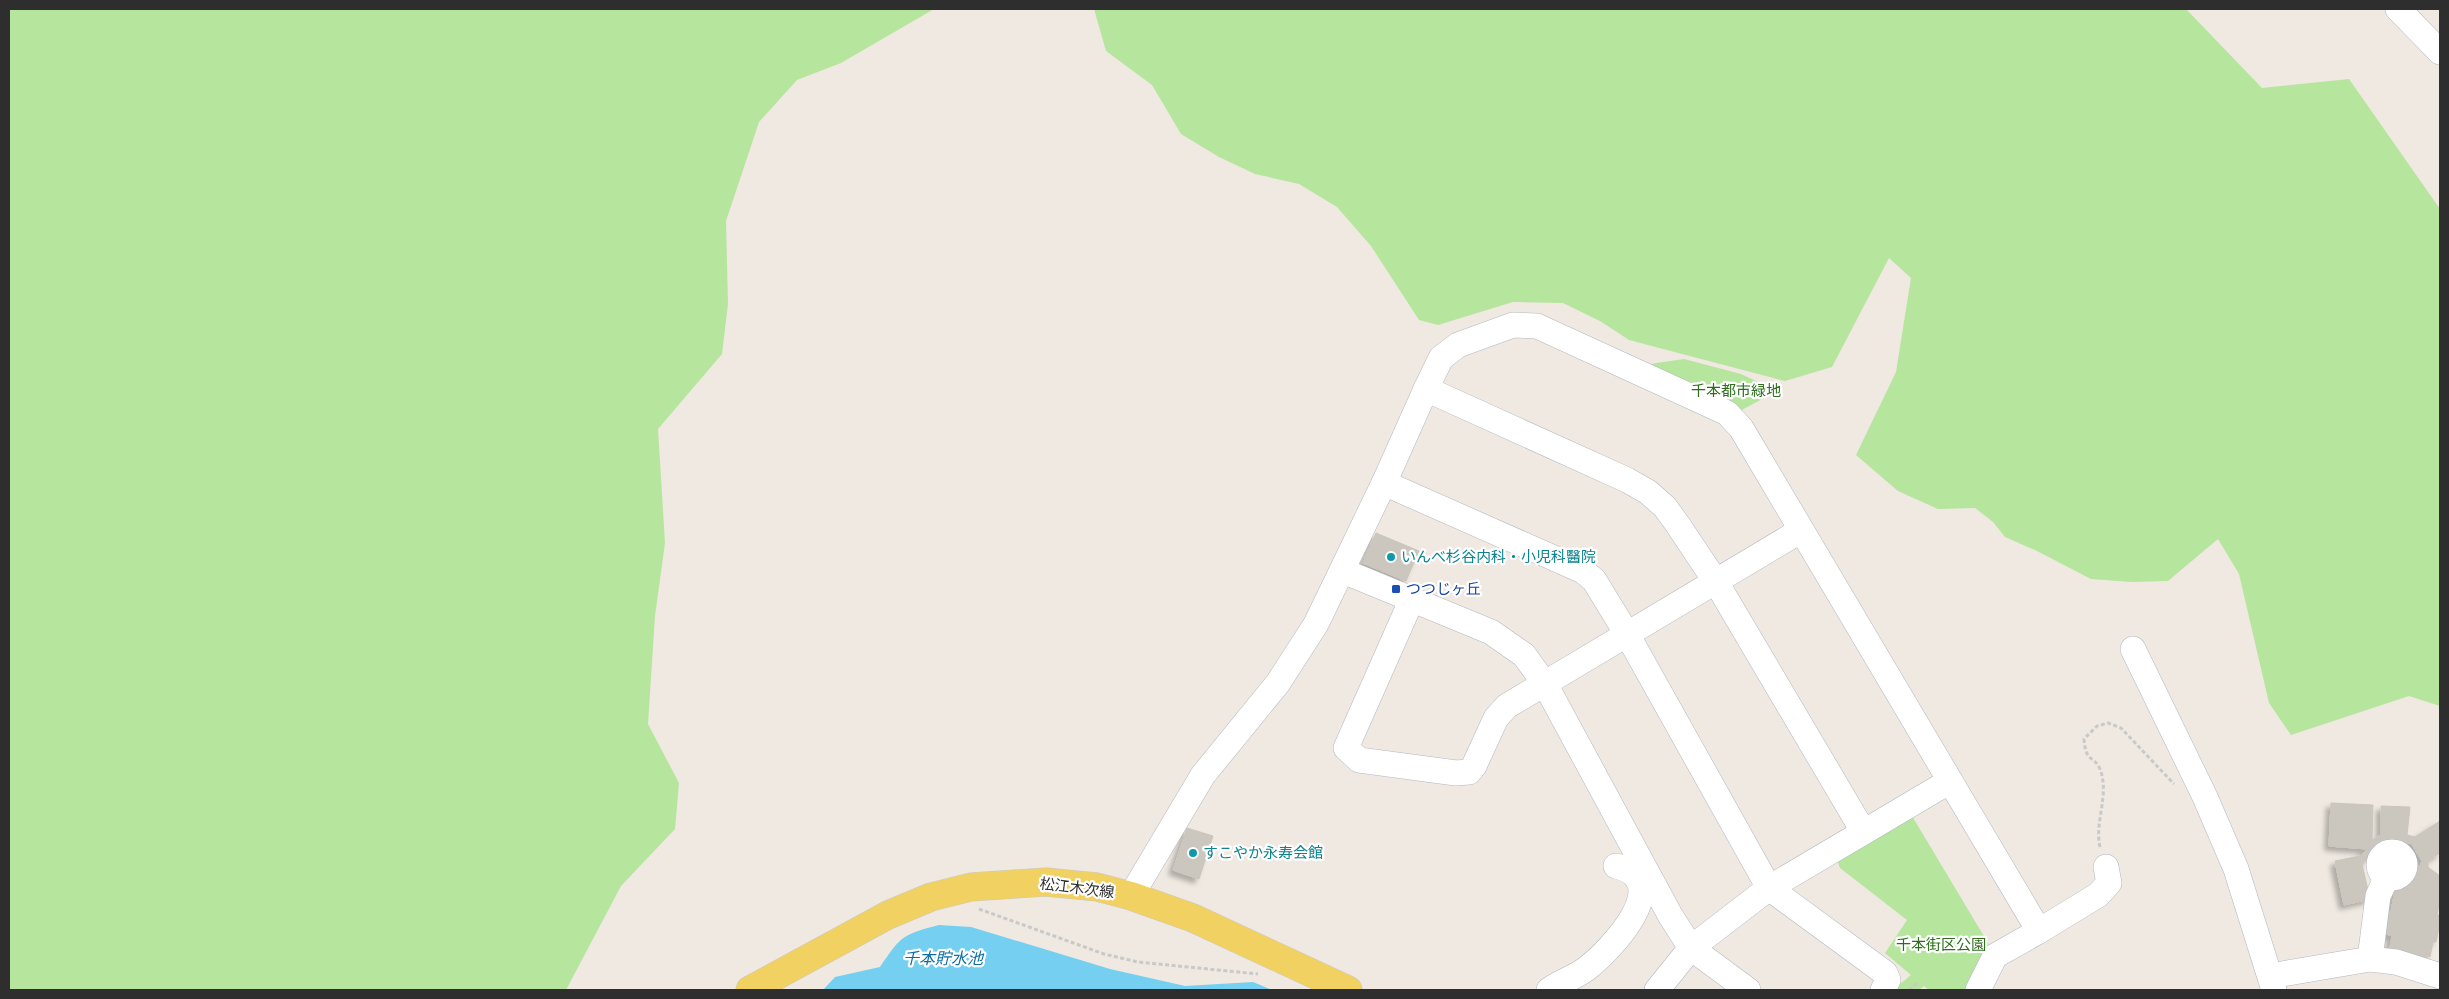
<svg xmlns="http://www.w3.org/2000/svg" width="2449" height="999" font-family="Karla,'Noto Sans JP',sans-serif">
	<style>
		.green { fill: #b6e59e }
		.water { fill: #75cff0 }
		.building { fill: #cbc7bf; stroke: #cbc5ba; filter: url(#shadow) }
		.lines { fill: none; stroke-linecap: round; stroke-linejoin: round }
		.minor-casing { stroke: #b4b7c1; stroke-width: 26 }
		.major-casing { stroke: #c9c9c9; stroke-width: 29 }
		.path { stroke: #c9c9c9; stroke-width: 3; stroke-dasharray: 4 2.5; stroke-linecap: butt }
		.minor { stroke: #fff; stroke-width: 25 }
		.major { stroke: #f2d163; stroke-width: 28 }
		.culture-dot { fill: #0f9aa8; stroke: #fff; stroke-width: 2 }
		.transit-dot { fill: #1a4fb4; stroke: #fff; stroke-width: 2 }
		.labels { text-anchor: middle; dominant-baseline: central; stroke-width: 4.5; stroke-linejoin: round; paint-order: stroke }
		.park-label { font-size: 15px; fill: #2c6e1b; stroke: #fff }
		.culture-label { font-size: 15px; fill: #0d838f; stroke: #fff; text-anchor: start }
		.transit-label { font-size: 15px; fill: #164399; stroke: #fff; text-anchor: start }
		.street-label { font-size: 15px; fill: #2e2e2e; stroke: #fff }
		.water-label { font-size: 16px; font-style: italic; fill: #0d6fa3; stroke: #fff }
	</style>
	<defs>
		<filter id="shadow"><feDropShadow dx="-4.5" dy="4.5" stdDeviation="2.5" flood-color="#0004"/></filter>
	</defs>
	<rect width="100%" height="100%" fill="#efe9e1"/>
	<!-- green -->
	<g class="green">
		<path d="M9 9H934L841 63 797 80 759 122 726 221 728 304 722 354 658 429 665 543 655 616 648 724 679 783 675 829 621 886 566 990H9Z"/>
		<path d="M1094 9H2186L2262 88 2349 79 2440 209V706L2409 696 2291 735 2269 703 2239 574 2218 539 2168 581 2132 582 2091 579 2037 551 2005 537 1993 522 1975 508 1938 509 1898 491 1856 455 1896 372 1911 278 1889 258 1832 367 1785 381 1629 340 1600 321 1563 303 1513 302 1438 325 1419 320 1371 246 1337 207 1299 184 1255 174 1219 157 1181 134 1152 85 1106 51Z"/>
		<path d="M1684 359 1741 374 1777 391 1740 411 1643 365Z"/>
		<path d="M1912 816 1991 948 1969 990H1929L1924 986 1919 990H1893L1911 975 1885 953 1907 920 1840 868 1837 860Z"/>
	</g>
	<!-- water -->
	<path class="water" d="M939 925 971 927 1110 969 1185 986 1253 982 1272 990H823L835 977 880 967C902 935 902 935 939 925Z"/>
	<!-- building -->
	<g class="building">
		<path d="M1376 533 1419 551 1406 581 1363 563Z"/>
		<path d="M2331 803 2373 805 2372 840 2381 835V806L2410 807 2407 835 2415 837 2440 821V853L2428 860V867L2440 876V900L2437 915H2440V923L2436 942H2433L2430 957 2425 956 2424 961 2389 953 2392 936 2386 934 2388 924 2381 922 2383 911 2391 912 2397 880 2406 881 2411 872 2420 866 2422 861 2411 843 2387 840 2362 864 2370 899 2344 905 2335 861 2360 856 2367 849 2329 846Z"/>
		<path d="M1187 828 1213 836 1199 879 1173 870Z"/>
	</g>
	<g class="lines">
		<!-- minor casing -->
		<g class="minor-casing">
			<g id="minor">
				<path d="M2398 9 2440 52"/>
				<path d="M1426 389 1441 358 1458 345 1513 325 1537 326 1727 413 1741 428 2039 931 1995 956 1978 990"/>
				<path d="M1384 483 1426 389 1627 480 1648 492 1665 507 1678 525 1716 582 1863 831"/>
				<path d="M1343 571 1491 632 1524 655 1545 684 1670 915 1691 948 1748 990"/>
				<path d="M1412 599 1346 748 1359 760 1456 773 1469 772 1474 766 1496 718 1507 706 1800 531"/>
				<path d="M2133 649 2205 797 2236 869 2274 990"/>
				<circle cx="2392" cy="865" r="13"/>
				<path d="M1131 896 1203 775 1278 683 1316 624 1384 483 1583 571 1594 580 1627 634 1769 888 1885 973 1888 980 1883 990"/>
				<path d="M2039 931 2098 895 2109 883 2106 867"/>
				<path d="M2370 959 2378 896 2387 876"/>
				<path d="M2270 976 2370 959 2396 962 2440 976"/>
				<path d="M1549 990C1560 982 1574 978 1586 969 1610 951 1677 881 1616 866"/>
				<path d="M1657 990 1691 948 1769 888 1950 781"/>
			</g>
		</g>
		<!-- major casing -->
		<g class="major-casing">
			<path id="major" d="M750 990 888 915 931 897 971 887 1046 882 1097 887 1131 896 1193 918 1348 990"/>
		</g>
		<!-- path -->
		<g class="path">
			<path d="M2100 847C2094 822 2110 796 2100 769 2094 755 2086 764 2084 739L2097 726 2108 723 2121 728 2174 784"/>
			<path d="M979 909 1104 954 1138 962 1258 974"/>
			<path d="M1909 990 1917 983"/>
		</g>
		<!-- minor -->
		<use href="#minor" class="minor"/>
		<!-- major -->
		<use href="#major" class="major"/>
	</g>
	<!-- markers -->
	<g class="culture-dot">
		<circle cx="1391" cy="557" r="5"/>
		<circle cx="1193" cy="853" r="5"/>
	</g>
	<rect class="transit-dot" x="1391" y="584" width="10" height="10" rx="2.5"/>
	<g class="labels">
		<!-- park labels -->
		<g class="park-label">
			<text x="1736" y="391">千本都市緑地</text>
			<text x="1941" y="945">千本街区公園</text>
		</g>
		<!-- culture labels -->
		<g class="culture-label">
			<text x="1401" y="557">いんべ杉谷内科・小児科醫院</text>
			<text x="1203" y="853">すこやか永寿会館</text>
		</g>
		<!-- transit labels -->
		<g class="transit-label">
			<text x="1406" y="589">つつじヶ丘</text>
		</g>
		<!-- street labels -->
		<g class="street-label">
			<text transform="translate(1077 888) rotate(7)">松江木次線</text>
		</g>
		<!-- water labels -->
		<g class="water-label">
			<text x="943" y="958">千本貯水池</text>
		</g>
	</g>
	<!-- border -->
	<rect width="2449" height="999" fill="none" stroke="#2e2e2e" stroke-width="20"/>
</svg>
